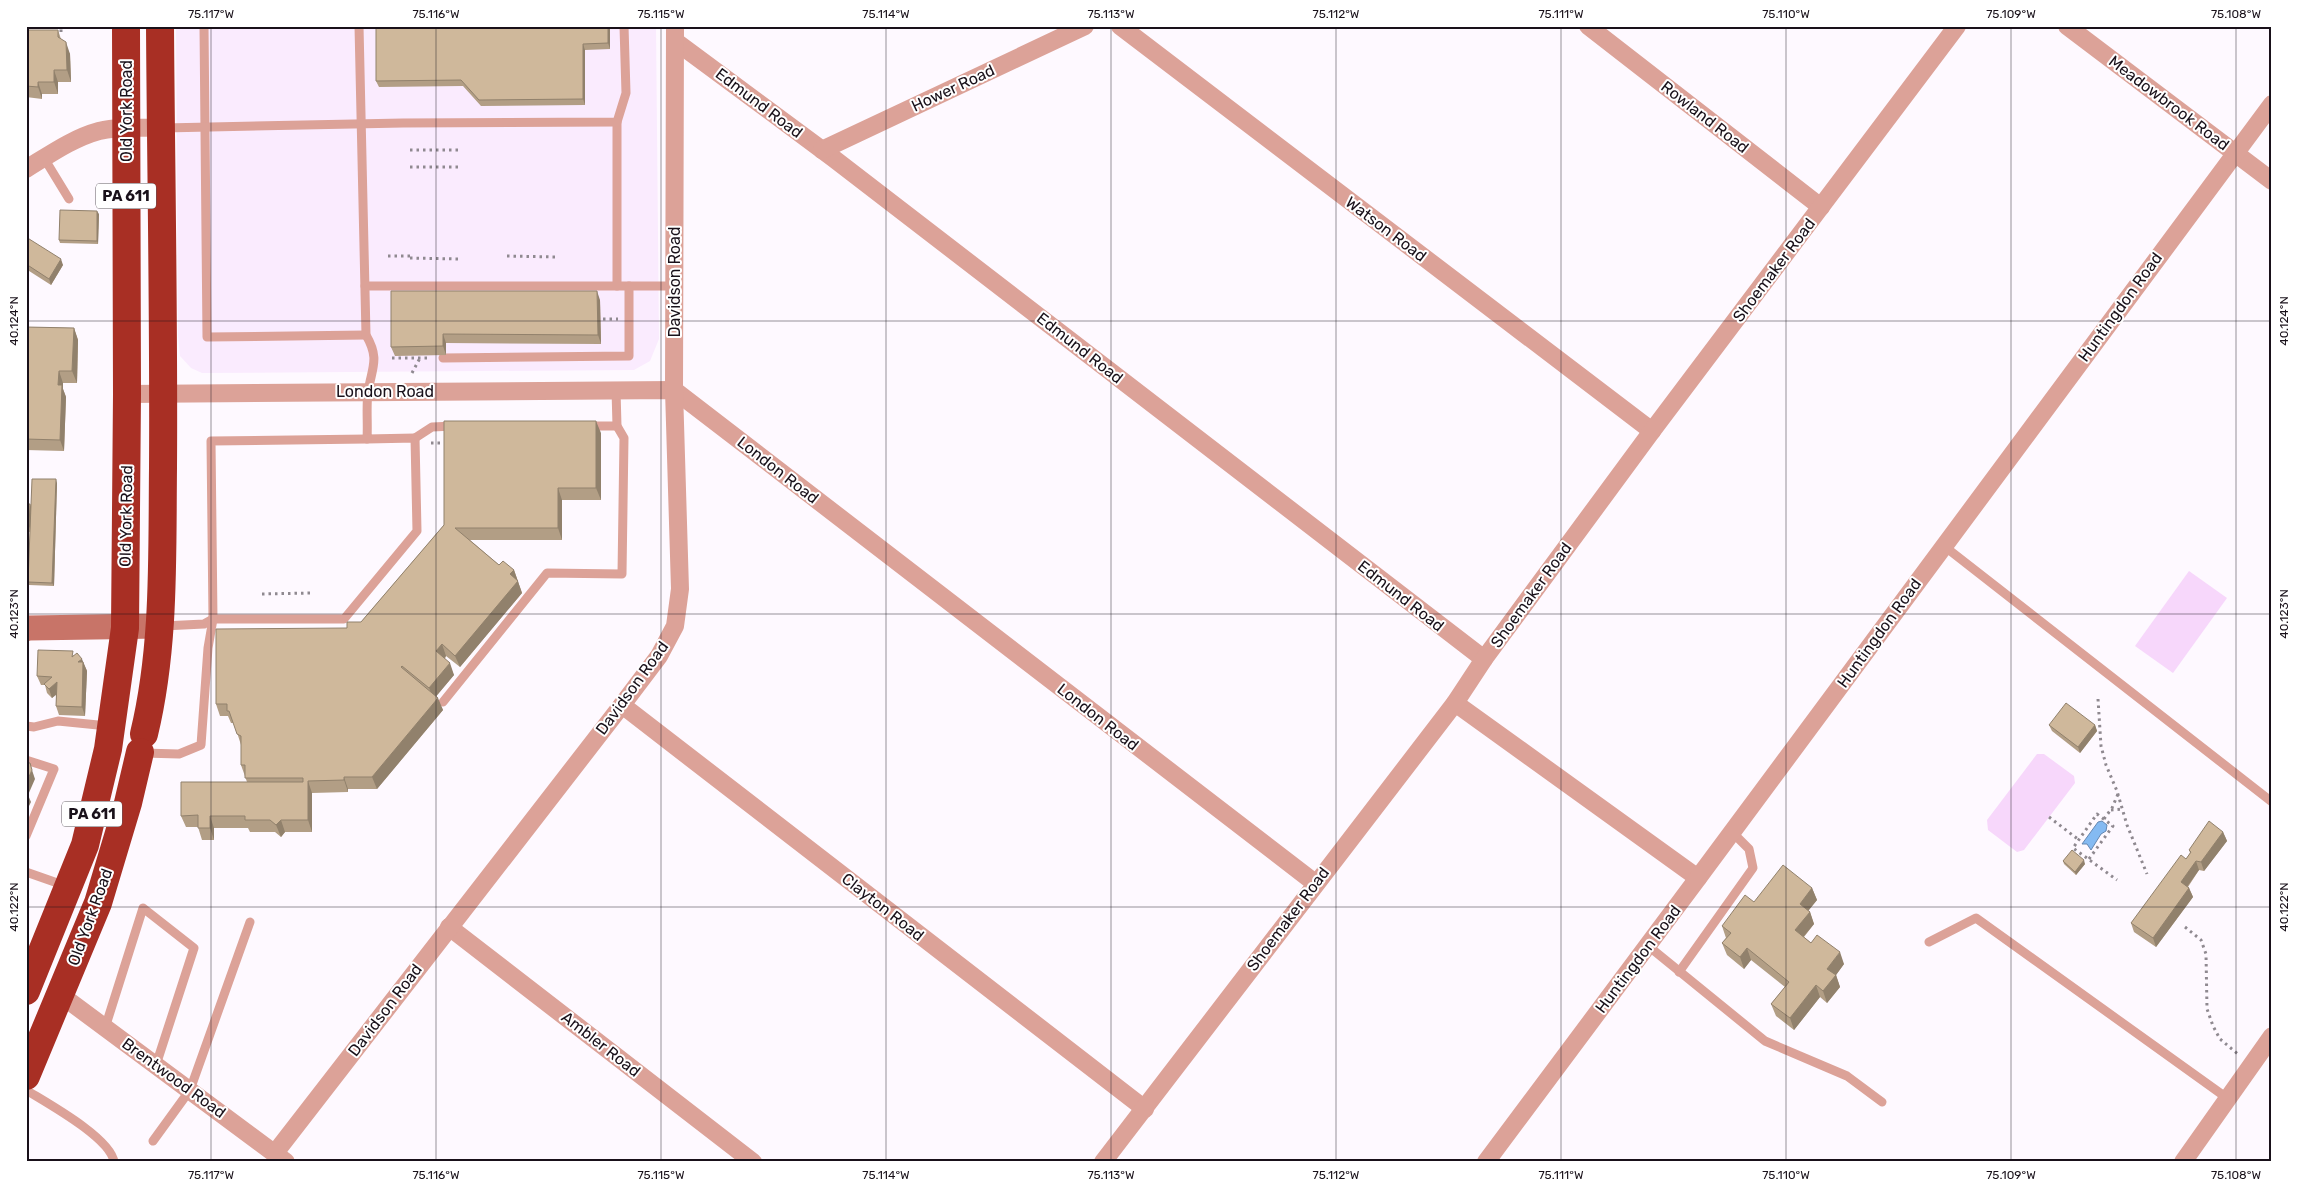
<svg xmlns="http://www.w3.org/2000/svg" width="2298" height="1188" font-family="Rubik,sans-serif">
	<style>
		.commercial { fill: #faebfe }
		.green { fill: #f7d7fb }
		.water { fill: #84baf2; stroke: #6487b1 }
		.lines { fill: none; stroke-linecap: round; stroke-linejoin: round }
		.path { stroke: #8f8990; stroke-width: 3; stroke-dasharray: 2.5 4; stroke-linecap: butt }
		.lane { stroke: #dca298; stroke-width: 9 }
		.street { stroke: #dca298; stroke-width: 18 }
		.secondary { stroke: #c87468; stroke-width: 25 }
		.highway { stroke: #a82f24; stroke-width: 28 }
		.wall { fill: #b29e85 }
		.shaded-wall { fill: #91816c }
		.building { fill: #cfb89b; stroke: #91816c }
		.ticks { fill: none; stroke: #19111a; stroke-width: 1; stroke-opacity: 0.45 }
		.labels { text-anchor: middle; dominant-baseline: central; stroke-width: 4; stroke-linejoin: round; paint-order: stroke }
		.shield { fill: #fff; stroke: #5e585f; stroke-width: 1 }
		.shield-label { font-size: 15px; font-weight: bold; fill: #19111a }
		.street-label { font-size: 16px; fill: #19111a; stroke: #fff }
		.neatline { fill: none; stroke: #19111a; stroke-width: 2 }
		.ticks-label { font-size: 12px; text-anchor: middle; fill: #19111a }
	</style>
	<rect width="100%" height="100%" fill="#fef9ff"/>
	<!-- commercial -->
	<path class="commercial" d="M176 26H656L659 339 650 361 634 370 202 373 191 368 180 356 178 336Z"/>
	<!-- green -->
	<g class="green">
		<path d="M2189 571 2227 598 2173 673 2135 646Z"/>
		<path d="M2037 754H2044L2074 776 2075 783 2024 850 2017 852 1988 830 1987 820Z"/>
	</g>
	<!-- water -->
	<path class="water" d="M2102 821 2107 825 2106 831 2101 834 2091 850 2087 844H2082L2098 822Z"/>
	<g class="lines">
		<!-- path -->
		<g class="path">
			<path d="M61 32V26"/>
			<path d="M410 150H458"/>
			<path d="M410 167H458"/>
			<path d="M388 256H410"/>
			<path d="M507 256 556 257"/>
			<path d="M410 258 459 259"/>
			<path d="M603 319H618"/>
			<path d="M392 358H431"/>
			<path d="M412 373 420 358"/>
			<path d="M431 443H446"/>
			<path d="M262 594 311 593"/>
			<path d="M2098 699 2101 746 2106 765 2117 791 2127 825 2147 874"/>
			<path d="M2111 810 2123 809"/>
			<path d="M2049 817 2079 840"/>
			<path d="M2104 819 2112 808 2118 794"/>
			<path d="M2089 859 2113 826 2097 814 2073 848 2117 880"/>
			<path d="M2185 927 2201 940 2206 954 2207 1009 2213 1026 2220 1039 2239 1055"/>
		</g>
		<!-- lane -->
		<g class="lane">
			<path d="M204 26 207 337 366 335"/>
			<path d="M617 122V286"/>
			<path d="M164 128 403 123 617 122 626 93 624 26"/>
			<path d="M44 158 69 199"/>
			<path d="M365 286H674"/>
			<path d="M443 358 629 356V286"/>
			<path d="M587 426H617"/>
			<path d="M415 438 432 427 454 426"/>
			<path d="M1944 546 2272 802"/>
			<path d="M163 626 204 624 213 619H344L417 531 415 438 367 439C368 424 366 407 368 392 372 367 380 359 366 335L359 26"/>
			<path d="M443 702 547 573 622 574 624 438 617 426 616 390"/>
			<path d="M26 726 34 727 58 721 108 726"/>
			<path d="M143 753 179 754 201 745 208 648 213 619 211 441 367 439"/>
			<path d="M26 760 54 769 26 836"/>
			<path d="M26 872 66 886"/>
			<path d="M1929 942 1976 918 2227 1098"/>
			<path d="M1647 945 1765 1041 1847 1076 1882 1102"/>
			<path d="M1679 972 1753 868 1749 849 1732 832"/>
			<path d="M105 1028 143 908 194 948 156 1065"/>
			<path d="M26 1090C47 1103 111 1138 114 1162"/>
			<path d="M153 1141 190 1090 250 922"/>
		</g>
		<!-- street -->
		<g class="street">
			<path d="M1120 26 1652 431"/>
			<path d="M1588 26 1821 207"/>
			<path d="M2067 26 2272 181"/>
			<path d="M675 41 833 158 1484 659"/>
			<path d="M822 150 1085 26"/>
			<path d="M26 169C49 155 73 138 99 131 119 126 140 128 161 128"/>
			<path d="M127 394 674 390 1315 883"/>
			<path d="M1455 703 1698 878"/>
			<path d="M622 705 1145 1109"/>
			<path d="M449 927 753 1162"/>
			<path d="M61 995 286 1162"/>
			<path d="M275 1153 622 705 659 656 675 626 680 589 674 390 675 26"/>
			<path d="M1103 1162 1455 703 1484 659 1652 431 1957 26"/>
			<path d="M1486 1162 1698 878 2272 104"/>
			<path d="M2183 1162 2272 1036"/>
		</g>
		<!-- secondary -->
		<path class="secondary" d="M26 629 29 628 160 626"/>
		<!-- highway -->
		<g class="highway">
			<path d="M144 734C165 647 162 557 163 468 164 321 161 173 160 26"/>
			<path d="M26 991 85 845 108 749 125 628 127 394 126 26"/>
			<path d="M26 1076 98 903 128 803 140 752"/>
		</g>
	</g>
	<!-- wall -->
	<g class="wall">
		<path d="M610 26V49L585 50V105L481 106 463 86 379 87 376 81Z"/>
		<path d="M26 30H58L61 39 70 54 71 82H58V94H42V99L26 97Z"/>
		<path d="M99 214 98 244 60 243 59 240Z"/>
		<path d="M26 237 63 265 51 285 26 269Z"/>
		<path d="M391 291 600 300 601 344 446 343V355L395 356 391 347Z"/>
		<path d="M26 327 74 328 78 340 77 383H63V389L66 397 64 451 26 450Z"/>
		<path d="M601 433V500H562V540H470L499 565 514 570 522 593 460 667 446 656 445 659 454 675 436 696 443 710 377 789H348V792L312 793V832H285L281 837 275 832H250L248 828H214V840H202L198 827H186L181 816 247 782 241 765V745L234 723H231L228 716H220L216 704 347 628 361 622 444 525Z"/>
		<path d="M57 483 54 586 29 585 28 582 30 532H26V504H30L31 507Z"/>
		<path d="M74 655 83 662 87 671 85 716 59 715 56 706V695L52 698 47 693 45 685H41L37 676Z"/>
		<path d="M2049 725H2095L2097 731 2080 753 2052 731Z"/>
		<path d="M2223 832 2227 841 2204 871 2199 870 2188 887 2189 888 2193 897 2156 947 2134 932 2131 923 2186 859 2190 853 2189 850Z"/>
		<path d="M2063 861 2085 864 2076 875 2064 864Z"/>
		<path d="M1812 888 1817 900 1808 911 1810 912 1814 924 1804 937 1811 943 1844 964 1836 975 1840 987 1827 1003 1820 997 1794 1030 1776 1016 1771 1004 1785 987 1751 960 1744 969 1727 955 1722 943 1726 938 1722 926 1754 902Z"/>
	</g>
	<!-- shaded-wall -->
	<g class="shaded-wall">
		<path d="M608 26H610V49L608 43Z"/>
		<path d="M66 42 70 54 71 82 67 70Z"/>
		<path d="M583 44 585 50V105L583 99Z"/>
		<path d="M54 70 58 82V94L54 82Z"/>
		<path d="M38 82 42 94V99L38 87Z"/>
		<path d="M97 211 99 214 98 244 97 241Z"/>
		<path d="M61 259 63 265 51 285 49 279Z"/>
		<path d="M597 291 600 300 601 344 598 335Z"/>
		<path d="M74 328 78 340 77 383 72 371Z"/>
		<path d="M443 334 446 343V355L443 346Z"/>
		<path d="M59 371 63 383V389L66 397 64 451 60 440 58 385Z"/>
		<path d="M596 421 601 433V500L596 488Z"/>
		<path d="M56 479 57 483 54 586 52 583Z"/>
		<path d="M558 488 562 500V540L558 528Z"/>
		<path d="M30 504 32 510 31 532 29 526Z"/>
		<path d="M514 570 522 593 460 667 455 656 510 574Z"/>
		<path d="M442 644 446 656 440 663 436 651Z"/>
		<path d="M82 659 87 671 85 716 82 707 78 662Z"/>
		<path d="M450 663 454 675 434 699 429 688Z"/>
		<path d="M57 682 60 691 52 698 49 689Z"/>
		<path d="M438 698 443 710 377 789 372 777Z"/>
		<path d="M2095 725 2097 731 2080 753 2078 747Z"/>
		<path d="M32 770 35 779 28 795 31 802 26 812V783Z"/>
		<path d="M344 777 348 789V792L344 780Z"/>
		<path d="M308 781 312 793V832L308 820Z"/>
		<path d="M210 816 214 828V840L210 828Z"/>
		<path d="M281 820 285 832 281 837 276 825Z"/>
		<path d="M2223 832 2227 841 2204 871 2201 862Z"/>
		<path d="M2084 860 2085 864 2076 875 2075 872Z"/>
		<path d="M2196 861 2199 870 2184 891 2181 882Z"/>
		<path d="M1812 888 1817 900 1804 916 1800 904Z"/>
		<path d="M2189 888 2193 897 2156 947 2153 938Z"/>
		<path d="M1810 912 1814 924 1799 942 1795 930Z"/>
		<path d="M1747 948 1751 960 1744 969 1740 957Z"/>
		<path d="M1840 952 1844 964 1836 975 1840 987 1827 1003 1823 991 1827 969Z"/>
		<path d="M1816 985 1820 997 1794 1030 1790 1018Z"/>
	</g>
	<!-- building -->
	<g class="building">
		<path d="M376 26H608V43L583 44V99L479 100 461 80 376 81Z"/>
		<path d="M26 30H58V37L66 42 67 70H54V82H38V87L26 86Z"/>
		<path d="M60 210 97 211V241L59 240Z"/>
		<path d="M26 237 61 259 49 279 26 264Z"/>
		<path d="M391 291H597L598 335 443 334V346L391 347Z"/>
		<path d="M26 327 74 328 72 371H59L58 385H62L60 440 26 439Z"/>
		<path d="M444 421H596V488H558V528H455L499 565 503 561 514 570 510 574 518 581 455 656 442 644 436 651 450 663 429 688 402 666 401 667 438 698 372 777H344V780L308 781V820H281L276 825 270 820H245V816H210V828H198V815L181 816V782H303V778H245V765H241V736L237 734 229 711H227V704H216V629L347 628V622H361L444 525Z"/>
		<path d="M32 479H56L52 583 28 582Z"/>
		<path d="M26 504H30L29 526H26Z"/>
		<path d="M38 650 73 651 72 657 77 653 82 659 78 662H83L82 707 56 706 57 682 49 689 44 684 52 677 37 676Z"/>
		<path d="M2066 703 2095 725 2078 747 2049 725Z"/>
		<path d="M26 762 30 763 32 770 26 783Z"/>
		<path d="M2209 821 2223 832 2201 862 2196 861 2181 882 2189 888 2153 938 2131 923 2181 855 2186 859 2191 852 2189 850Z"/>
		<path d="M2072 850 2084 860 2075 872 2063 861Z"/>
		<path d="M1783 865 1812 888 1800 904 1810 912 1795 930 1811 943 1817 935 1840 952 1827 969 1836 975 1823 991 1816 985 1790 1018 1771 1004 1789 982 1747 948 1740 957 1722 943 1731 933 1722 926 1745 895 1754 902Z"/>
	</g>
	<!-- ticks -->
	<path class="ticks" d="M211 26V1162M436 26V1162M661 26V1162M886 26V1162M1111 26V1162M1336 26V1162M1561 26V1162M1786 26V1162M2011 26V1162M2236 26V1162M26 28H2272M26 321H2272M26 614H2272M26 907H2272"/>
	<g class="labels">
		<!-- shield labels -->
		<g class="shield">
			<rect x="96" y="183.5" width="60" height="25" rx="4"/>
			<rect x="62" y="801.5" width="60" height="25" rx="4"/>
		</g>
		<g class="shield-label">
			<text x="126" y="196">PA 611</text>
			<text x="92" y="814">PA 611</text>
		</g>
		<!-- street labels -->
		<g class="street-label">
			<text transform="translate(953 88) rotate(-25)">Hower Road</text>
			<text transform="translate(759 103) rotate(37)">Edmund Road</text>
			<text transform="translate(2169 103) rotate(37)">Meadowbrook Road</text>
			<text transform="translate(126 111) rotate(-90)">Old York Road</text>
			<text transform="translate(1705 117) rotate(38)">Rowland Road</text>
			<text transform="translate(1386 229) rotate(37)">Watson Road</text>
			<text transform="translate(1774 270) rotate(-53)">Shoemaker Road</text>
			<text transform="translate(674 282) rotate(-90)">Davidson Road</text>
			<text transform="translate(2120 307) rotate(-54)">Huntingdon Road</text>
			<text transform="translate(1080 348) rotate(38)">Edmund Road</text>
			<text x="385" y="391">London Road</text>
			<text transform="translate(778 470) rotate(38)">London Road</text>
			<text transform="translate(126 516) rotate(-89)">Old York Road</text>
			<text transform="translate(1531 595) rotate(-54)">Shoemaker Road</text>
			<text transform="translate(1401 596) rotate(38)">Edmund Road</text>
			<text transform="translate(1879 633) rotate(-54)">Huntingdon Road</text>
			<text transform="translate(632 688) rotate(-54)">Davidson Road</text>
			<text transform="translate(1098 717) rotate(38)">London Road</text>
			<text transform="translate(883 907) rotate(38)">Clayton Road</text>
			<text transform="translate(90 917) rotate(-70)">Old York Road</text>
			<text transform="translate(1288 919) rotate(-53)">Shoemaker Road</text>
			<text transform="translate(1638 959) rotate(-53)">Huntingdon Road</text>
			<text transform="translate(385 1010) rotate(-53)">Davidson Road</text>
			<text transform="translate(601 1044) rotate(38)">Ambler Road</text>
			<text transform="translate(174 1078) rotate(36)">Brentwood Road</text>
		</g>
	</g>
	<!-- border -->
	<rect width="2298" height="1188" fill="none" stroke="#ffffff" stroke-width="55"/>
	<rect x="28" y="28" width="2242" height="1132" class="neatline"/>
	<g class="ticks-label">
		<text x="211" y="18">75.117°W</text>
		<text x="436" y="18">75.116°W</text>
		<text x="661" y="18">75.115°W</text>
		<text x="886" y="18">75.114°W</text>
		<text x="1111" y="18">75.113°W</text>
		<text x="1336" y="18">75.112°W</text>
		<text x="1561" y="18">75.111°W</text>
		<text x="1786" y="18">75.110°W</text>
		<text x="2011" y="18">75.109°W</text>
		<text x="2236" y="18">75.108°W</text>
		<text transform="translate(14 321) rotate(-90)" y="4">40.124°N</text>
		<text transform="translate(2284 321) rotate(-90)" y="4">40.124°N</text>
		<text transform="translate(14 614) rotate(-90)" y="4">40.123°N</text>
		<text transform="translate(2284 614) rotate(-90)" y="4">40.123°N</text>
		<text transform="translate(14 907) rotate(-90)" y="4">40.122°N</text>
		<text transform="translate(2284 907) rotate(-90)" y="4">40.122°N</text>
		<text x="211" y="1179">75.117°W</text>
		<text x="436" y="1179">75.116°W</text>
		<text x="661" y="1179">75.115°W</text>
		<text x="886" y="1179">75.114°W</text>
		<text x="1111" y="1179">75.113°W</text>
		<text x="1336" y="1179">75.112°W</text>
		<text x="1561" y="1179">75.111°W</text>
		<text x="1786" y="1179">75.110°W</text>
		<text x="2011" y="1179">75.109°W</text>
		<text x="2236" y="1179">75.108°W</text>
	</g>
</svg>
